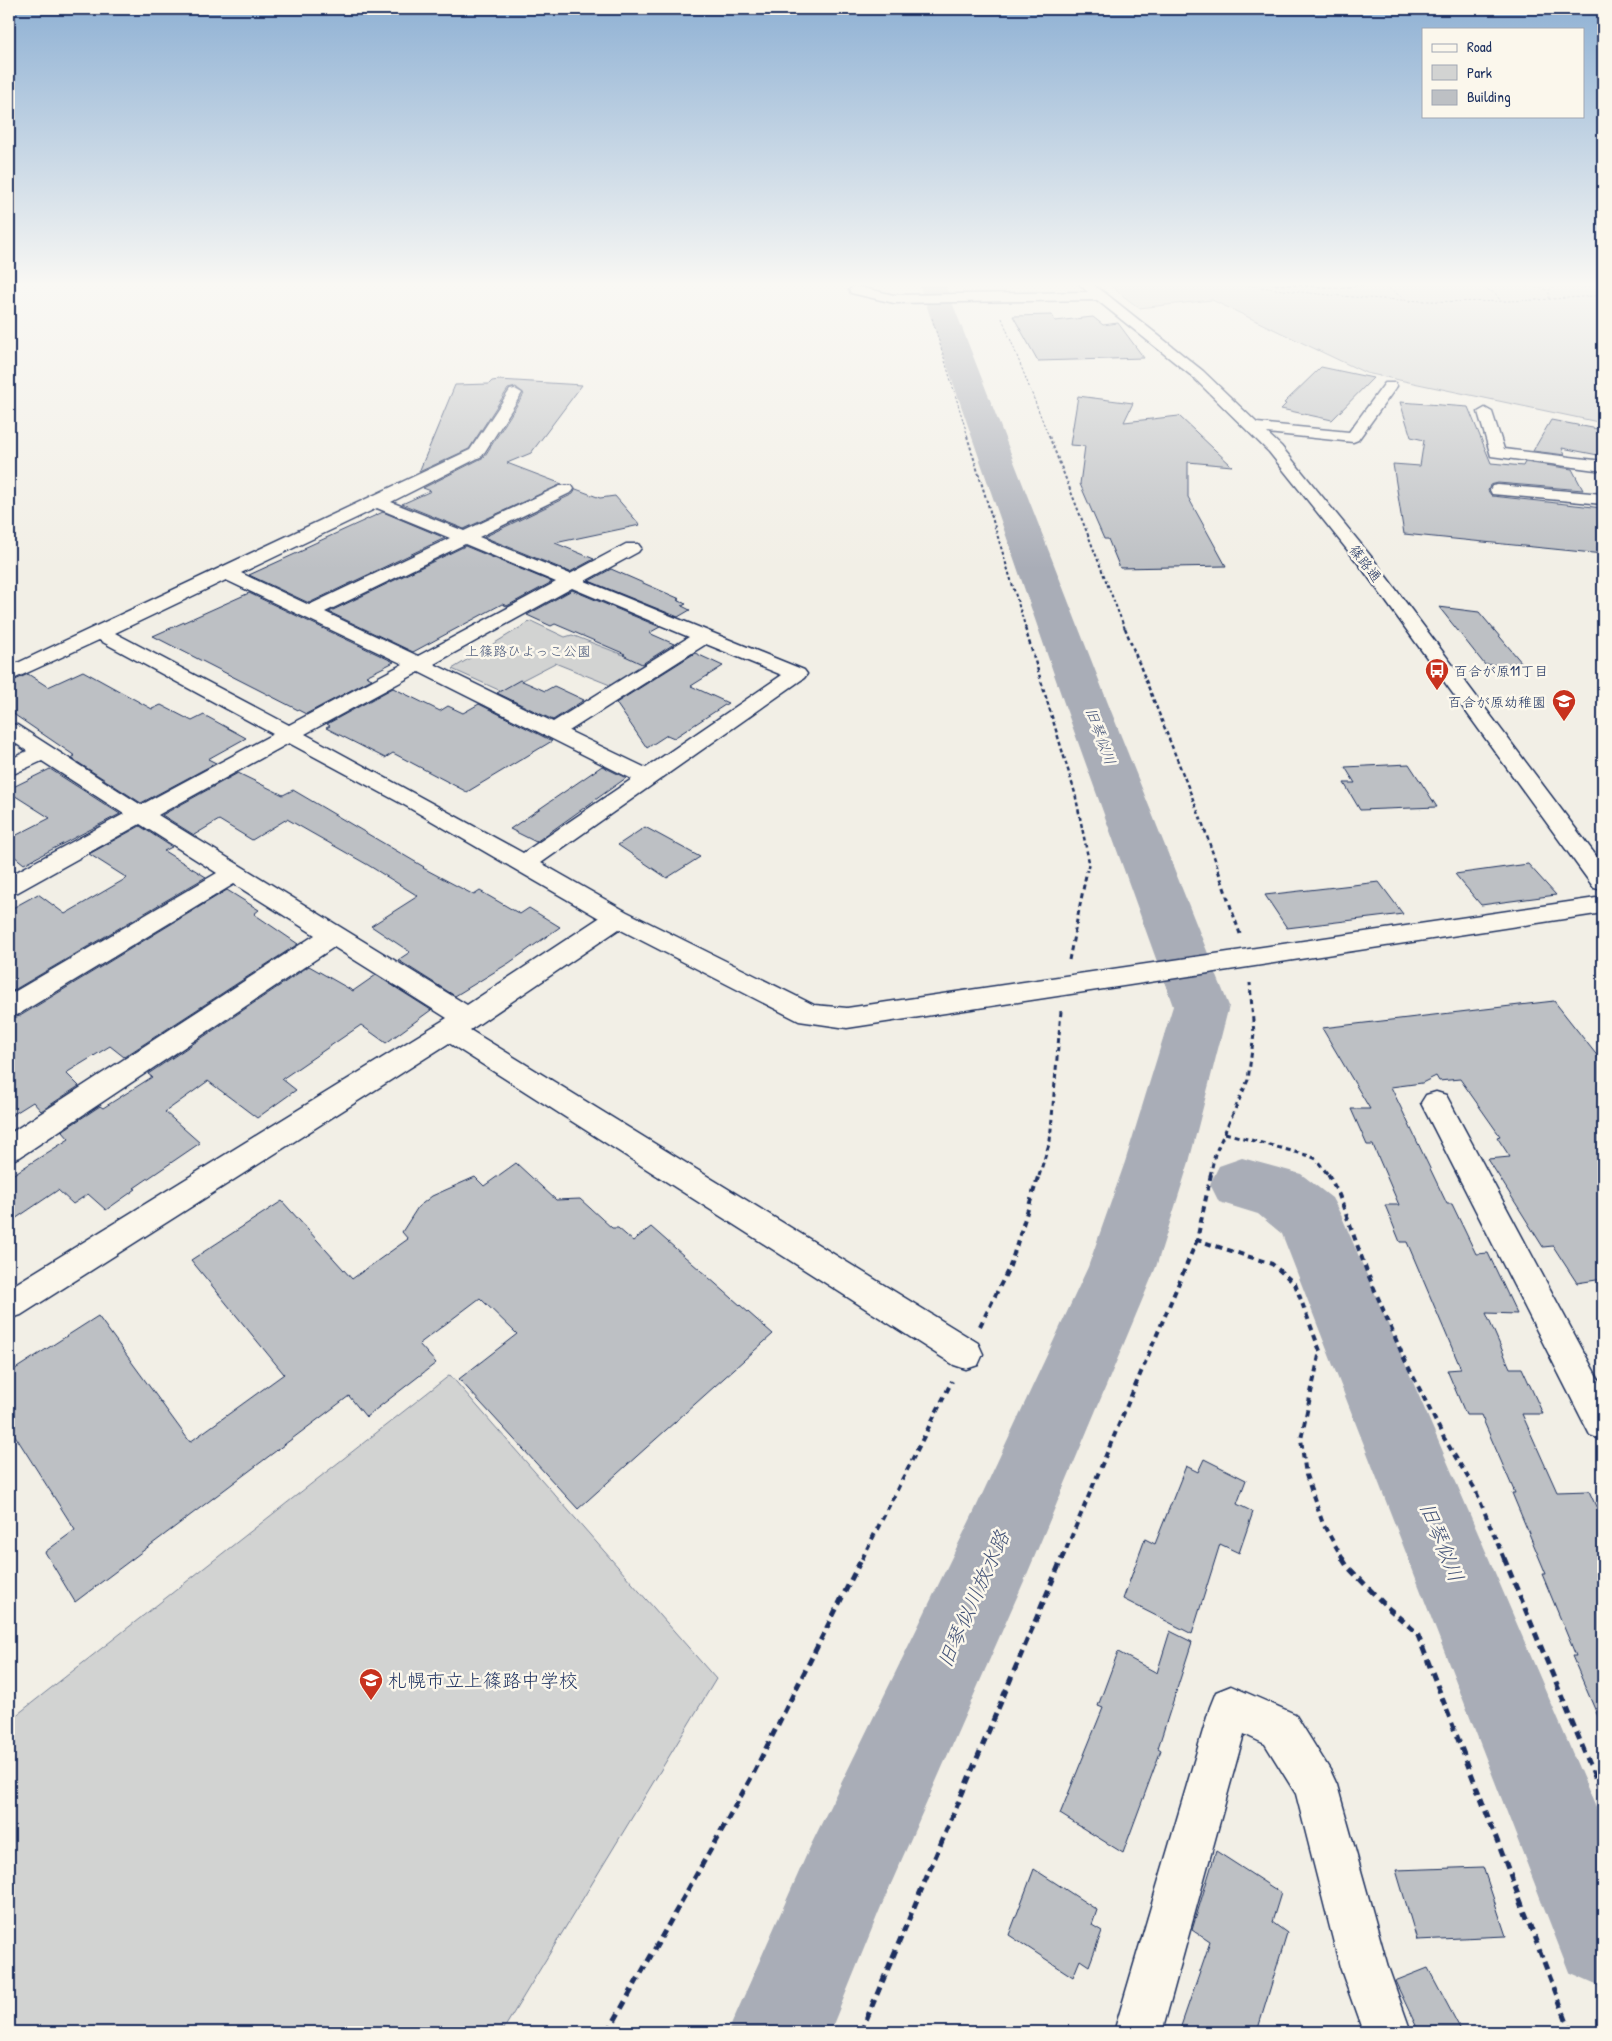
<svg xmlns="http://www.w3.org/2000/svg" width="1612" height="2041" font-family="'Patrick Hand','Klee One',sans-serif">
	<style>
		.green { fill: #d2d3d2; stroke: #768198 }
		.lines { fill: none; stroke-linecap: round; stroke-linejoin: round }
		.river { fill: #a9adb7; fill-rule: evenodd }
		.building { fill: #bdc0c4; stroke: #1b2f5e }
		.minor-casing { stroke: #1b2f5e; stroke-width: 3 }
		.path-far5 { stroke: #1b2f5e; stroke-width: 1; stroke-dasharray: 2.5 2; stroke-linecap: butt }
		.path-far4 { stroke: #1b2f5e; stroke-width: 2; stroke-dasharray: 3 2.5; stroke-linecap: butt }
		.path-far3 { stroke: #1b2f5e; stroke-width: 2.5; stroke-dasharray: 4 3; stroke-linecap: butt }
		.path-far2 { stroke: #1b2f5e; stroke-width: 3; stroke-dasharray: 5 4; stroke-linecap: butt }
		.path-far1 { stroke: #1b2f5e; stroke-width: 4; stroke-dasharray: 6 5; stroke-linecap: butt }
		.path { stroke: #1b2f5e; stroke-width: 5; stroke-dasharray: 8 5.5; stroke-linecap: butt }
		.minor { fill: #fbf7ec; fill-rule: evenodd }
		.rail { stroke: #1b2f5e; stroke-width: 2; stroke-dasharray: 4 2; stroke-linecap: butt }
		.labels { text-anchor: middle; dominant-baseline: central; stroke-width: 5; stroke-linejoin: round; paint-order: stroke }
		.far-street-label { font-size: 14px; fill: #1b2f5e; stroke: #fbf7ec }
		.far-park-label { font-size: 14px; fill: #49587b; stroke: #fbf7ec }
		.far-poi-label { font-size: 14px; fill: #1b2f5e; stroke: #fbf7ec; text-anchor: start }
		.far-water-label { font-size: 15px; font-style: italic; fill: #465579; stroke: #fbf7ec }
		.near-poi-label { font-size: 19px; fill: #1b2f5e; stroke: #fbf7ec; text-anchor: start }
		.near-water-label { font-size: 21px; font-style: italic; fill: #465579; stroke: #fbf7ec }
	</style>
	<rect width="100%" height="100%" fill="#f2efe6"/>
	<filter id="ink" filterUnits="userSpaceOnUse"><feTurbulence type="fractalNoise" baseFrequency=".02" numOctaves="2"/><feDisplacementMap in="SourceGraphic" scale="10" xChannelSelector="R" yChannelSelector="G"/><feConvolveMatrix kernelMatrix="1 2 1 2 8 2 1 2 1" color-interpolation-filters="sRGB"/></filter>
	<g filter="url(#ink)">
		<!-- green -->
		<g class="green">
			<path d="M1108 284H1603V423L1366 373 1212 300 1139 308Z"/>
			<path d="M531 621 565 637 572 635 649 665 615 687 555 663 501 691 452 669Z"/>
			<path d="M450 1375 716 1679 502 2032H9V1721Z"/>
		</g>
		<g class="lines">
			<!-- river -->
			<g class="river">
				<path d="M919 284H945L1109 706 1229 1006 1189 1162 1156 1267 1028 1572 880 1909 830 2032H728L810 1847 972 1516 1088 1267 1125 1162 1173 1006 1065 706Z"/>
				<path d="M1242 1158 1301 1174 1332 1198 1342 1217 1603 1824V1987L1569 1972 1282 1234 1258 1214 1219 1202 1210 1184 1219 1166Z"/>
			</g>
		</g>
		<!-- building -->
		<g class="building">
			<path d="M1052 315 1055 321 1093 317 1103 325 1118 323 1144 358 1038 361 1013 316Z"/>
			<path d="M1321 367 1373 378 1332 420 1281 409 1286 404 1284 403Z"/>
			<path d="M499 380 582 385 531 453 507 463 562 484 464 529 402 504 431 491 423 488 484 457 524 394 516 387 508 389 469 449 419 472 455 385 489 384 492 381Z"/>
			<path d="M1078 396 1133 403 1124 422 1179 416 1232 466 1188 462V497L1226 566 1120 568 1108 539H1104L1080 484 1085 446 1070 445Z"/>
			<path d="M1400 402 1468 407 1491 463 1523 466 1525 462 1572 469 1583 490 1498 483 1490 485 1488 491 1492 496 1603 508V554L1404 534 1393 464 1420 466 1424 440 1411 437Z"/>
			<path d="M1551 420 1603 430V456L1562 448 1565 455 1533 451Z"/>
			<path d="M576 489 600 498 615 496 640 525 555 543 594 559 570 572 484 537 573 494Z"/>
			<path d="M383 512 445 538 309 603 249 575 306 549 304 548Z"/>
			<path d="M465 546 552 582 507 606 502 604 413 652 329 612Z"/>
			<path d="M611 569 680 599 677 600 686 604 682 606 690 610 678 617 589 581Z"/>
			<path d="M572 590 660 627 649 633 674 644 642 664 623 655 625 654 555 624 551 626 527 615Z"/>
			<path d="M249 593 394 662 366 676 372 679 306 714 153 636Z"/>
			<path d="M1439 607 1479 612 1522 663 1485 665Z"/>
			<path d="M695 653 723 666 691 686 728 703 674 738 667 735 647 748 616 703Z"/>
			<path d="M83 671 152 709 161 705 192 721 204 715 246 738 208 759 216 763 141 803 71 758 75 756 9 711V683L28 674 48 687Z"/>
			<path d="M520 680 545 691 554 686 584 700 553 720 497 693Z"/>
			<path d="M393 688 440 711 448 706 463 713 479 704 552 741 467 792 393 753 385 758 326 728 330 726 327 724Z"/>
			<path d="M1409 764 1437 807 1360 810 1344 783H1355L1345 767Z"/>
			<path d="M602 766 626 778 536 842 510 829Z"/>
			<path d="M50 769 120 814 24 864 9 852V839L50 818 9 792V789Z"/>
			<path d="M238 773 283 795 293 790 424 867 423 868 474 895 480 891 520 914 529 908 560 927 509 963 455 996 398 960 410 952 371 926 418 896 368 865 287 819 252 840 219 820 194 835 162 815Z"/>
			<path d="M140 826 172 847 164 851 206 877 9 993V910L38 894 65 914 127 878 89 854Z"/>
			<path d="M645 827 700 857 667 878 618 845Z"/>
			<path d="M1528 864 1556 895 1481 905 1455 874Z"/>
			<path d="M1379 882 1403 914 1287 928 1265 895Z"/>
			<path d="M227 890 259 910 254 914 298 944 124 1057 110 1046 66 1073 79 1086 41 1111 33 1102 9 1117V1019L20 1016Z"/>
			<path d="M309 966 353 991 376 975 431 1010 386 1043 361 1025 282 1079 296 1090 257 1118 208 1081 165 1112 200 1143 134 1188 136 1189 106 1210 88 1194 73 1204 58 1190 9 1223V1177L69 1139 62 1131 100 1106 103 1108 152 1077 148 1074Z"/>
			<path d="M1554 1001 1603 1063V1279L1577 1283 1553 1246 1543 1247 1488 1159 1510 1157 1497 1137 1500 1136 1460 1079 1439 1081 1436 1076 1422 1083 1391 1087 1447 1204H1452L1476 1254 1488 1253 1517 1314 1486 1313 1510 1368H1522L1543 1414H1522L1557 1492 1589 1491 1603 1522V1728L1572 1656H1576L1542 1574H1546L1512 1493H1515L1481 1415H1466L1447 1370 1461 1369 1407 1242H1400L1385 1205H1399L1373 1145H1367L1351 1109H1370L1322 1028Z"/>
			<path d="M516 1163 556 1200 580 1199 612 1228H618L633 1241 651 1227 773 1334 578 1509 459 1379 517 1334 480 1298 419 1344 436 1363 366 1417 349 1396 75 1602 45 1552 75 1530 9 1426V1373L98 1316 190 1442 284 1374 191 1260 282 1201 352 1279 408 1239 402 1232 418 1207 432 1196 475 1177 484 1186Z"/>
			<path d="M1204 1459 1246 1480 1237 1504 1253 1512 1239 1553 1220 1544 1192 1634 1123 1599 1145 1539 1155 1544 1186 1466 1198 1472Z"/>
			<path d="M1170 1631 1192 1642 1158 1748 1161 1750 1123 1853 1060 1814 1103 1708 1098 1706 1118 1652 1157 1673Z"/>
			<path d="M1216 1851 1281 1893 1272 1922 1287 1933 1257 2032H1179L1210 1942 1192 1930Z"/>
			<path d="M1483 1867 1506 1936 1417 1940 1396 1870Z"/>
			<path d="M1034 1869 1097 1910 1092 1925 1102 1931 1089 1966 1080 1960 1073 1977 1009 1935Z"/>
			<path d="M1428 1968 1462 2032H1419L1395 1981Z"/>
		</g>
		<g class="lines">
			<!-- minor casing -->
			<g class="minor-casing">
				<g id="minor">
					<path d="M1079 284H1092L1105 293 1203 371 1257 423 1349 432 1385 383H1395L1397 386 1358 440 1353 442 1267 433 1281 446 1373 559 1603 865V890L1594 888 1361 567 1269 452 1193 377 1097 300 894 303 851 293 849 290 855 286 894 295 1088 292Z"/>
					<path d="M515 389 522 393 482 456 391 502 464 531 560 486H572L574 489 572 492 479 537 570 574 626 544H638L641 548 638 552 585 581 804 670 807 674 804 678 541 863 627 912 814 1005 847 1008 1603 897V913L847 1028 799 1021 619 929 470 1030 978 1343 983 1354 978 1365 966 1369 954 1365 449 1043 21 1315 9 1319V1288L447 1018 334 947 20 1157 9 1161V1134L315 935 234 884 19 1014 9 1017V995L217 873 140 824 18 892 9 894V876L124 814 42 761 9 776V760L27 751 9 739V724L17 725 141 805 273 734 99 640 9 681V667L470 450 510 390ZM377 508 450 538 309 605 241 573ZM465 544 556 582 418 656 325 612ZM226 580 403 664 289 725 115 633ZM572 588 689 637 553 722 434 664ZM706 644 782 675 646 768 569 731ZM419 672 632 779 523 853 305 734ZM289 743 406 806 599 918 467 1005 158 815Z"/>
					<path d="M1485 408 1492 412 1504 449 1603 461V471L1491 456 1478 412Z"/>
					<path d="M1498 485 1603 494V504L1492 494 1490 490 1492 486Z"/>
					<path d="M1436 1092 1446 1095 1603 1388V1440L1590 1435 1421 1103 1426 1095Z"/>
					<path d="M1231 1686 1295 1714 1330 1770 1337 1785 1388 1967 1411 2032H1363L1340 1967 1296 1794 1265 1744 1244 1734 1162 2032H1114L1210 1707 1216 1692Z"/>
				</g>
			</g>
			<!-- path-far5 -->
			<g class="path-far5">
				<path d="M1239 284C1361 302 1480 307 1603 295"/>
				<path d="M1381 284 1410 302"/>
				<path d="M1475 284 1495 293 1500 300"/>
				<path d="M1513 284 1549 290"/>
				<path d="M1557 284 1581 288 1602 284"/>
				<path d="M1549 299V290L1557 284"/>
				<path d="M932 318 968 437"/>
				<path d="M1002 318 1049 437"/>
			</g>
			<!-- path-far4 -->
			<g class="path-far4">
				<path d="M967 436 1026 629"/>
				<path d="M1049 436 1125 629"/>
			</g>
			<!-- path-far3 -->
			<g class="path-far3">
				<path d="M1025 628 1075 793 1089 862 1087 871"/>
				<path d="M1125 628 1202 822 1219 871"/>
			</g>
			<!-- path-far2 -->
			<g class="path-far2">
				<path d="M1218 870 1240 934"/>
				<path d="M1069 960 1087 870"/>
				<path d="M1225 1133 1310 1156 1316 1159 1329 1176"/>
				<path d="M1039 1176 1050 1141 1061 1011"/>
				<path d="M1210 1176 1215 1154 1248 1080 1254 1034 1250 983"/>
			</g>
			<!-- path-far1 -->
			<g class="path-far1">
				<path d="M1211 1174 1197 1240 1272 1264 1295 1284 1320 1351 1301 1439 1306 1475 1323 1524 1343 1559"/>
				<path d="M1328 1174 1339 1195 1367 1272 1403 1356 1444 1438 1475 1489 1504 1559"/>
				<path d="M980 1326 1010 1266 1039 1174"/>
				<path d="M862 1559 952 1381"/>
				<path d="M1062 1559 1197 1240"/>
			</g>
			<!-- path -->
			<g class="path">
				<path d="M1342 1558 1347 1566 1387 1607 1417 1633 1571 2032"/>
				<path d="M1504 1558 1603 1796"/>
				<path d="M608 2032 752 1776 862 1558"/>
				<path d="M861 2032 1062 1558"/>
			</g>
			<!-- minor -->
			<use href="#minor" class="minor"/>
			<!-- rail -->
			<path class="rail" d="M1275 284 1340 288 1370 284"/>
		</g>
	</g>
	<!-- sky -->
	<linearGradient id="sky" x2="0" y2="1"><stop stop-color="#8fb1d4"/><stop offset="0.5" stop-color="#f9f8f4"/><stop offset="1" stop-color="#f9f8f4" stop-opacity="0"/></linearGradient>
	<rect width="1612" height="569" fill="url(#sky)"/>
	<!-- icons -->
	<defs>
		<g id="bus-pin" transform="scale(1.25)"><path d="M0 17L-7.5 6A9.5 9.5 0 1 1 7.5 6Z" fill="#c8321e" stroke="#fbf7ec"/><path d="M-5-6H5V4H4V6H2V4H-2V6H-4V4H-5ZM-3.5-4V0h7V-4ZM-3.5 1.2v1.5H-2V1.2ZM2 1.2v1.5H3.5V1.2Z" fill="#fff"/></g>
		<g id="school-pin" transform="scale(1.25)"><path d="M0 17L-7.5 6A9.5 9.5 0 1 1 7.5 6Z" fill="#c8321e" stroke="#fbf7ec"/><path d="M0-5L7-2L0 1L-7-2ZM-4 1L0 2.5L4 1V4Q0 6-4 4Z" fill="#fff"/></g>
	</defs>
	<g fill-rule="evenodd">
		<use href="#bus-pin" x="1437" y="670"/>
		<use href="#school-pin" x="1564" y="701"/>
		<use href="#school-pin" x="371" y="1680"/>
	</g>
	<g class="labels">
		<!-- far-street labels -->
		<g class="far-street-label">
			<text transform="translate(1366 563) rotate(52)">篠路通</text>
		</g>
		<!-- far-park labels -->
		<g class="far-park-label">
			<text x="528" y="650">上篠路ひよっこ公園</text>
		</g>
		<!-- far-poi labels -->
		<g class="far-poi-label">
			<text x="1454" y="670">百合が原11丁目</text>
			<text x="1546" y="701" text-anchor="end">百合が原幼稚園</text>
		</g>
		<!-- far-water labels -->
		<g class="far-water-label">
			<text transform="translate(1101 736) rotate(70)">旧琴似川</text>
		</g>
		<!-- near-poi labels -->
		<g class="near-poi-label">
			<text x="388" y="1680">札幌市立上篠路中学校</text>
		</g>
		<!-- near-water labels -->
		<g class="near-water-label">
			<text transform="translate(1442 1542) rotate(68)">旧琴似川</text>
			<text transform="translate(973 1599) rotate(-66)">旧琴似川放水路</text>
		</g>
	</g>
	<!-- margin -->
	<rect width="1612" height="2041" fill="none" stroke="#fbf7ec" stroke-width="30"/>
	<rect x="15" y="15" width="1582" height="2011" fill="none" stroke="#1b2f5e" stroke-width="2" filter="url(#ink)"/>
	<!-- legend -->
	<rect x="1422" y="28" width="162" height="90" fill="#fbf7ec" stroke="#a1a7b3"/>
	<rect x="1432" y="44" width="25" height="8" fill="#fbf7ec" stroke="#a1a7b3"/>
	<text x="1467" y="52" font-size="15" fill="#1b2f5e">Road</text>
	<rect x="1432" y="65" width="25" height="15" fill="#d2d3d2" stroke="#a1a7b3"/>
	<text x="1467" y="78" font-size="15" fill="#1b2f5e">Park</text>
	<rect x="1432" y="90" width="25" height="15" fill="#bdc0c4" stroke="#a1a7b3"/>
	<text x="1467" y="102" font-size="15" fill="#1b2f5e">Building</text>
</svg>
